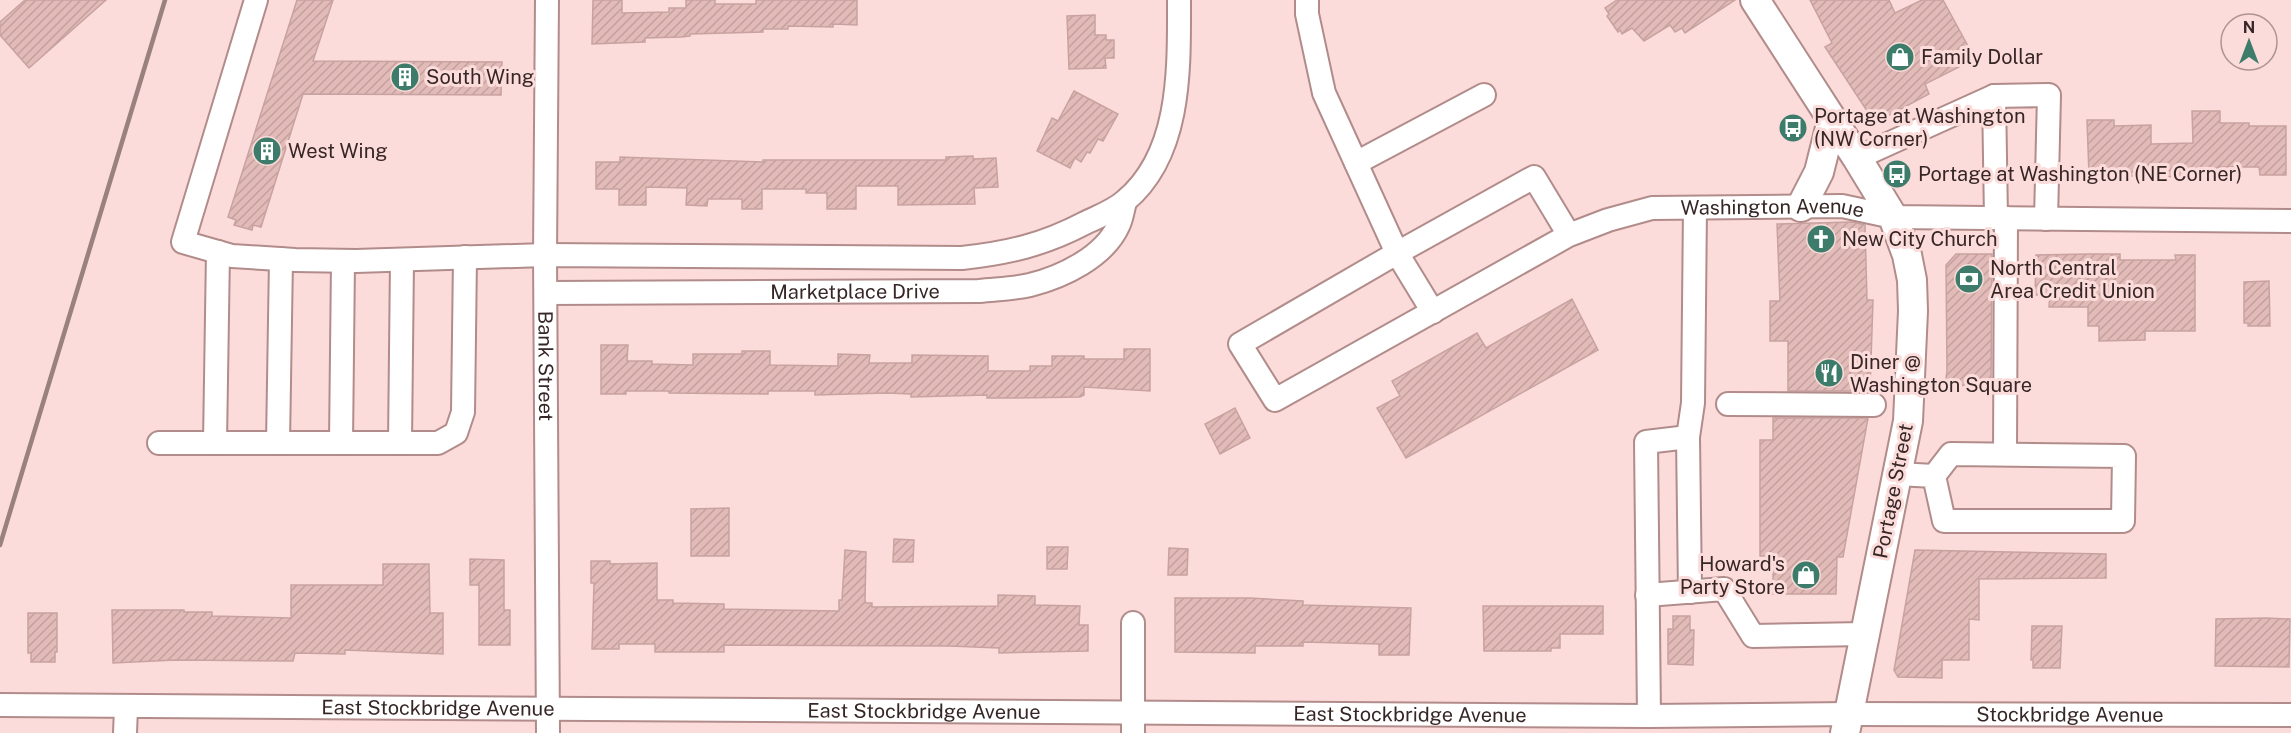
<svg xmlns="http://www.w3.org/2000/svg" width="2291" height="733" font-family="'Public Sans',sans-serif">
	<style>
		.building { fill: url(#building-hatch); stroke: #c8a2a0; stroke-width: 1.5 }
		.lines { fill: none; stroke-linecap: round; stroke-linejoin: round }
		.minor-casing { stroke: #b18c8a; stroke-width: 26 }
		.major-casing { stroke: #b18c8a; stroke-width: 32 }
		.minor { stroke: #fff; stroke-width: 22 }
		.major { stroke: #fff; stroke-width: 28 }
		.rail { stroke: #998180; stroke-width: 4.5 }
		.labels { text-anchor: middle; dominant-baseline: central; stroke-width: 6; stroke-linejoin: round; paint-order: stroke }
		.poi-label { font-size: 20px; fill: #362726; stroke: #fcdcda; text-anchor: start }
		.street-label { font-size: 20px; fill: #362726; stroke: #fcdcda }
	</style>
	<defs>
		<pattern id="building-hatch" width="6" height="6" patternUnits="userSpaceOnUse" patternTransform="scale(1.5)"><rect width="6" height="6" fill="#e2bbb8"/><path d="M-1 1l2-2M0 6l6-6M5 7l2-2" fill="none" stroke="#c2a19e"/></pattern>
	</defs>
	<rect width="100%" height="100%" fill="#fcdcda"/>
	<!-- building -->
	<g class="building">
		<path d="M25 0H106L29 68 0 35V22Z"/>
		<path d="M297 0H333L313 61 502 62 501 95 303 94 261 227 253 225 252 230 234 225 236 220 228 217Z"/>
		<path d="M593 0H622V13L669 12V8H686V0H715V4H756V0H857V25L833 24V27L788 26V29H763V32L690 34V36L681 37 645 38V42L592 44Z"/>
		<path d="M1617 0H1735L1685 33 1682 28 1675 32 1670 25 1644 41 1632 28 1622 34 1620 30 1618 32 1607 16 1609 14 1605 8Z"/>
		<path d="M1810 0H1889L1895 13 1922 0H1943L1975 59 1925 84 1929 94 1875 123 1825 47 1832 43Z"/>
		<path d="M1095 15V35H1106V40H1114V58H1105L1106 68 1069 69 1067 16Z"/>
		<path d="M1074 91 1118 114 1103 141 1098 139 1090 153 1087 152 1081 162 1075 158 1070 168 1037 151 1052 118 1058 121Z"/>
		<path d="M2192 111H2220V123H2249V126H2286V175H2260L2259 167H2220L2216 168V173H2183V177L2089 175 2087 120H2114V126L2151 125V144L2193 143Z"/>
		<path d="M973 156V159L996 158 998 187 974 188 975 204 898 205V186H856V209H827V193H806V189H762V209H742V199H708L707 206 686 205 687 188 646 187V205H619V189H596V162H620V157L763 162V160H946V157Z"/>
		<path d="M1852 222 1865 225 1867 300H1873L1870 391H1788V341H1770V301H1780L1777 224Z"/>
		<path d="M1956 254H1992L1991 386 1945 385 1947 371 1946 265Z"/>
		<path d="M2088 254H2120V260H2176L2175 255H2195V331H2145V340L2099 341V326H2088V307H2049L2050 295H2035L2036 255Z"/>
		<path d="M2269 281 2270 326H2248V323H2244V282Z"/>
		<path d="M1572 299 1598 350 1406 458 1377 408 1400 396 1392 381 1477 333 1486 348Z"/>
		<path d="M601 345H628L627 361H652V364L693 365V354H742V351H770V365L838 366V354L870 355 869 363H912V355L988 356V371H1030V366H1052V356H1084V359H1124V349H1150V391L1084 387V395L1080 397 1013 398H987V395L911 397V394L887 393 815 395V391H768V394L669 393V391H626V394H601Z"/>
		<path d="M1235 408 1250 438 1220 454 1205 424Z"/>
		<path d="M1773 418H1868L1843 557H1837L1836 594H1773V556H1760V440H1773Z"/>
		<path d="M729 508V556H691V509Z"/>
		<path d="M894 539 914 540 913 562H893Z"/>
		<path d="M1047 547H1068L1067 569H1047Z"/>
		<path d="M1169 548 1188 549 1187 575H1168Z"/>
		<path d="M845 550 866 552 865 600 866 603H872V607L998 606V595L1035 596V605L1080 606 1079 625H1088V651L999 653V648L949 646 724 645V652H655V644H619V649H592L594 583H591V561H610V564L657 563V600H673V603L724 604V609L839 611V600H842Z"/>
		<path d="M1915 550 2106 554V578L1979 579V620L1969 619V660H1942V678L1898 677 1894 670Z"/>
		<path d="M470 559 504 560V610H510V645H479V585H470Z"/>
		<path d="M383 564H429L430 613H443V654L345 650V654L295 653 293 661 176 660 113 663 112 610H184V612H212V616L291 618V585H383Z"/>
		<path d="M1175 598H1250L1303 601V605L1411 608 1409 655H1379V644L1303 642V646H1255V653L1175 652Z"/>
		<path d="M1483 606H1603V634H1560V648H1551V651H1484Z"/>
		<path d="M28 613H57V652H55V662H31V653H28Z"/>
		<path d="M1673 616H1690V630H1694L1693 665 1668 664V629H1673Z"/>
		<path d="M2266 618 2290 619 2289 667 2215 666 2216 619Z"/>
		<path d="M2032 626H2062L2060 668H2033V660H2031Z"/>
	</g>
	<g class="lines">
		<!-- minor casing -->
		<g class="minor-casing">
			<g id="minor">
				<path d="M256 0 183 242 232 256 295 260 356 261 545 255 962 258C1008 253 1043 245 1085 223 1097 217 1114 211 1125 201 1182 154 1179 67 1179 0"/>
				<path id="s1" d="M547 0 545 255 548 733"/>
				<path d="M1307 0V14L1324 93 1397 253 1433 312"/>
				<path d="M1994 96 2049 95 2046 219"/>
				<path d="M1857 158 1994 96 1996 218"/>
				<path d="M1356 163 1484 95"/>
				<path id="s2" d="M1569 235 1534 177 1397 253 1240 344 1275 400 1569 235 1608 220 1652 208 1842 206 1893 217 2291 221"/>
				<path id="s3" d="M546 293 979 291C996 289 1013 289 1030 285 1062 277 1105 257 1119 224 1122 217 1123 209 1125 202"/>
				<path d="M1728 404 1874 405"/>
				<path d="M1688 437 1690 592"/>
				<path d="M159 443H438L456 433 463 412 465 257"/>
				<path d="M215 443 218 252"/>
				<path d="M278 443 281 259"/>
				<path d="M341 443 343 261"/>
				<path d="M400 443 402 260"/>
				<path d="M2005 454 2006 218"/>
				<path d="M1897 474 1934 476 1951 454 2124 456 2123 521H1944L1934 476"/>
				<path d="M1647 595 1724 589 1753 636 1864 634"/>
				<path d="M1133 623V733"/>
				<path id="s4" d="M0 705 1649 716 1849 714 2291 715"/>
				<path d="M1649 716 1646 442 1688 437 1693 403 1695 208"/>
				<path d="M125 733 126 708"/>
			</g>
		</g>
		<!-- major casing -->
		<g class="major-casing">
			<g id="major">
				<path d="M1755 0 1857 158 1893 217 1907 255 1912 280 1913 311 1908 421 1845 733"/>
				<path d="M1801 207 1819 172 1832 120"/>
			</g>
		</g>
		<!-- minor -->
		<use href="#minor" class="minor"/>
		<!-- major -->
		<use href="#major" class="major"/>
		<!-- rail -->
		<path class="rail" d="M0 545 165 0"/>
	</g>
	<!-- icons -->
	<defs>
		<g id="shop-disc" transform="scale(1.5)"><circle r="9.5" fill="#3d7c6a" stroke="#fcdcda"/><path d="M-5-2.5h2.3a2.7 3.5 0 0 1 5.4 0H5L5.5 6h-11ZM-1.5-2.5h3a1.5 2.3 0 0 0-3 0Z" fill="#fff"/></g>
		<g id="building-disc" transform="scale(1.5)"><circle r="9.5" fill="#3d7c6a" stroke="#fcdcda"/><path d="M-4-6H4V6H1V3H-1V6H-4ZM-2.5-4.3h1.7v1.8h-1.7ZM.8-4.3h1.7v1.8H.8ZM-2.5-1h1.7V.8h-1.7ZM.8-1h1.7V.8H.8Z" fill="#fff"/></g>
		<g id="bus-disc" transform="scale(1.5)"><circle r="9.5" fill="#3d7c6a" stroke="#fcdcda"/><path d="M-5-6H5V4H4V6H2V4H-2V6H-4V4H-5ZM-3.5-4V0h7V-4ZM-3.5 1.2v1.5H-2V1.2ZM2 1.2v1.5H3.5V1.2Z" fill="#fff"/></g>
		<g id="church-disc" transform="scale(1.5)"><circle r="9.5" fill="#3d7c6a" stroke="#fcdcda"/><path d="M-1.2-6h2.4v3.5h3.3v2.4h-3.3V6h-2.4V-.1h-3.3v-2.4h3.3Z" fill="#fff"/></g>
		<g id="bank-disc" transform="scale(1.5)"><circle r="9.5" fill="#3d7c6a" stroke="#fcdcda"/><path d="M-6-4H6V4H-6ZM0-2.3a2.3 2.3 0 1 0 0 4.6a2.3 2.3 0 1 0 0-4.6Z" fill="#fff"/></g>
		<g id="restaurant-disc" transform="scale(1.5)"><circle r="9.5" fill="#3d7c6a" stroke="#fcdcda"/><path d="M-5-6h1v4h1v-4h1v4h1v-4h1v5L-1.5 .5V6h-2V.5L-5-1ZM5-6V6H3V1.5H1.5Q1.5-4 5-6Z" fill="#fff"/></g>
	</defs>
	<g fill-rule="evenodd">
		<use href="#shop-disc" x="1900" y="57"/>
		<use href="#building-disc" x="405" y="77"/>
		<use href="#bus-disc" x="1793" y="128"/>
		<use href="#building-disc" x="267" y="151"/>
		<use href="#bus-disc" x="1897" y="174"/>
		<use href="#church-disc" x="1821" y="239"/>
		<use href="#bank-disc" x="1969" y="279"/>
		<use href="#restaurant-disc" x="1829" y="373"/>
		<use href="#shop-disc" x="1806" y="575"/>
	</g>
	<g class="labels">
		<!-- poi labels -->
		<g class="poi-label">
			<text x="1921" y="57">Family Dollar</text>
			<text x="426" y="77">South Wing</text>
			<text x="1814" y="116">Portage at Washington<tspan x="1814" dy="23">(NW Corner)</tspan></text>
			<text x="288" y="151">West Wing</text>
			<text x="1918" y="174">Portage at Washington (NE Corner)</text>
			<text x="1842" y="239">New City Church</text>
			<text x="1990" y="268">North Central<tspan x="1990" dy="23">Area Credit Union</tspan></text>
			<text x="1850" y="362">Diner @<tspan x="1850" dy="23">Washington Square</tspan></text>
			<text x="1785" y="564" text-anchor="end">Howard's<tspan x="1785" dy="23">Party Store</tspan></text>
		</g>
		<!-- street labels -->
		<g class="street-label">
			<text stroke="none"><textPath href="#s2" startOffset="1017">Washington Avenue</textPath></text>
			<text stroke="none"><textPath href="#s3" startOffset="309">Marketplace Drive</textPath></text>
			<text stroke="none"><textPath href="#s1" startOffset="366">Bank Street</textPath></text>
			<text transform="translate(1893 491) rotate(-79)">Portage Street</text>
			<text stroke="none"><textPath href="#s4" startOffset="438">East Stockbridge Avenue</textPath></text>
			<text stroke="none"><textPath href="#s4" startOffset="924">East Stockbridge Avenue</textPath></text>
			<text stroke="none"><textPath href="#s4" startOffset="1410">East Stockbridge Avenue</textPath></text>
			<text stroke="none"><textPath href="#s4" startOffset="2070">Stockbridge Avenue</textPath></text>
		</g>
	</g>
	<!-- north arrow -->
	<g transform="translate(2249 42)"><circle r="28" fill="#fcdcda" stroke="#ad9492" stroke-width="1.5"/>
	<path d="M0-4.5L10 22L0 15L-10 22Z" fill="#3d7c6a"/>
	<text y="-9" font-size="16" font-weight="bold" text-anchor="middle" fill="#362726">N</text>
	</g>
</svg>
